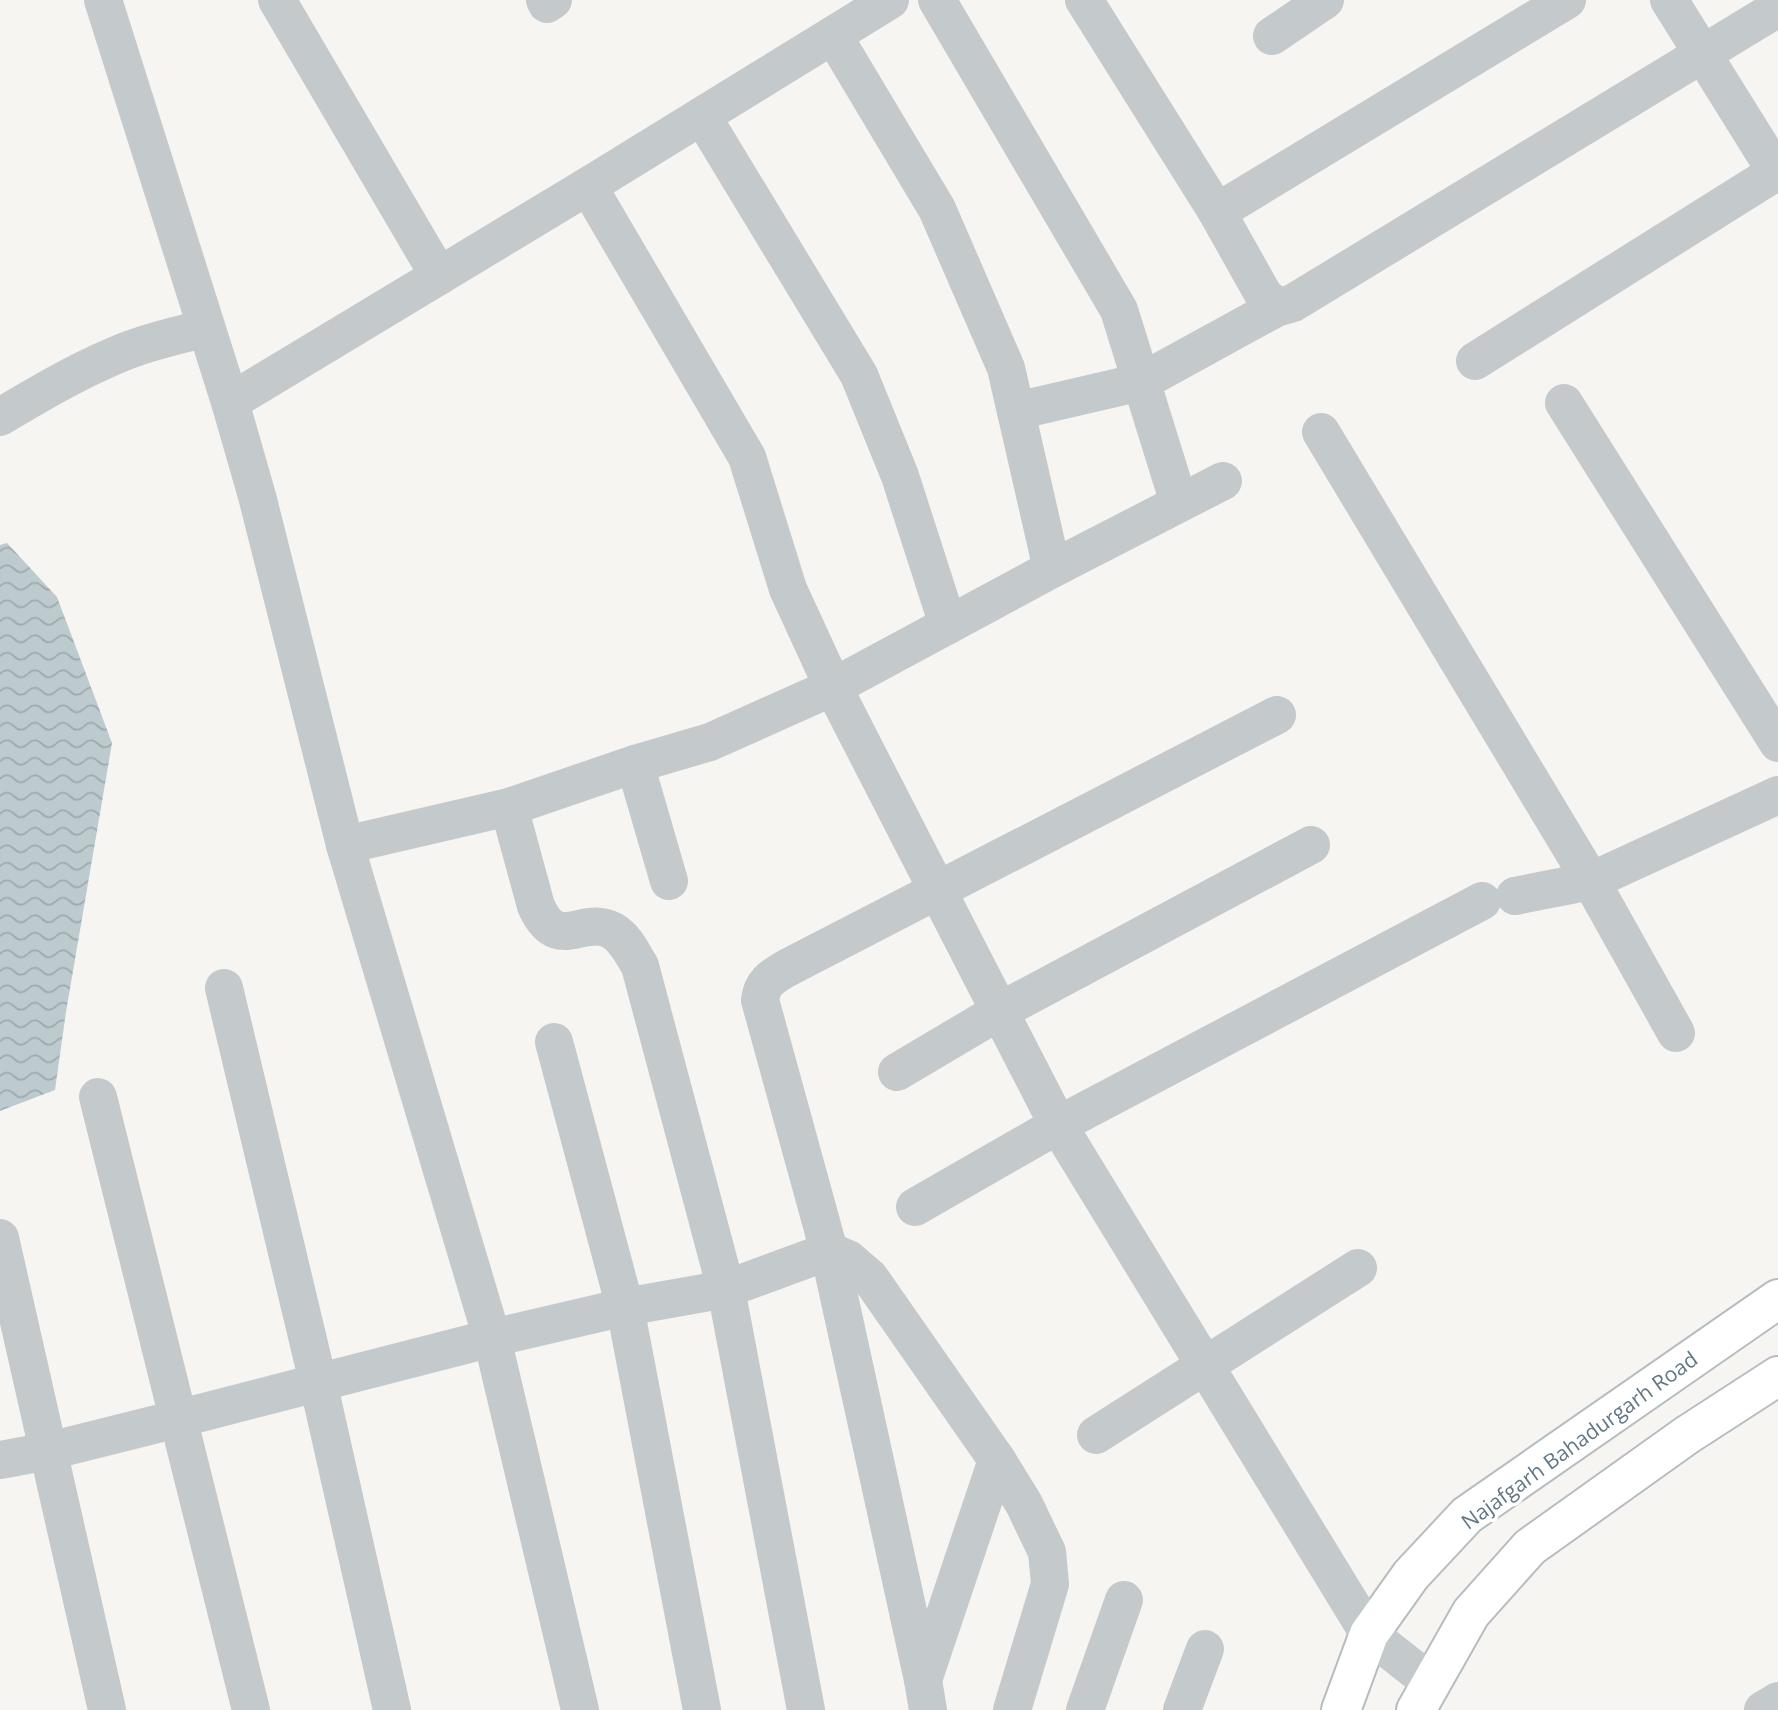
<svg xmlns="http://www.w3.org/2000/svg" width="1778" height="1710" font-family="'Open Sans',sans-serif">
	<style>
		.water { fill: url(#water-waves) }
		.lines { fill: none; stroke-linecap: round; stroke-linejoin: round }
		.secondary-casing { stroke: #b6bcc0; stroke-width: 42 }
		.street { stroke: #c4c9cb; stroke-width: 38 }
		.secondary { stroke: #fff; stroke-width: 38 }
		.labels { text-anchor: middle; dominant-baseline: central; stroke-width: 7; stroke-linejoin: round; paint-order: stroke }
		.street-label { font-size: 21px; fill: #617785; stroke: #fff }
	</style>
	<defs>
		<pattern id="water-waves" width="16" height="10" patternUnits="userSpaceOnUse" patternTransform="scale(1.75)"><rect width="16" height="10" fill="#bdcbcf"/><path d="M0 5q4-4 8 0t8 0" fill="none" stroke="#9daaae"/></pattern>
	</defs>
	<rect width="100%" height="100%" fill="#f6f5f1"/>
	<!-- water -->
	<path class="water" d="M7 543 57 597 112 743 66 1012 55 1090 0 1111V545Z"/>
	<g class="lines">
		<!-- secondary casing -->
		<g class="secondary-casing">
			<g id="secondary">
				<path d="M1341 1710 1369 1634 1411 1575 1467 1515 1778 1299"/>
				<path d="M1416 1710 1471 1613 1530 1547 1687 1435 1778 1376"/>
			</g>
		</g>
		<!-- street -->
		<g class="street">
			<path d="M103 0 230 402 257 496 345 845 492 1338 580 1710"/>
			<path d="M277 0 439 276"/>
			<path d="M545 0 547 4 553 0"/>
			<path d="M937 0 1119 310 1179 503"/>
			<path d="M1084 0 1217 212 1263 294 1276 308"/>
			<path d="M1669 0 1778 175"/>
			<path d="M833 35 937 209 1006 368 1052 569"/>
			<path d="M1272 36 1325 0"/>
			<path d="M702 116 859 375 900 476 948 625"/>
			<path d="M588 186 747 457 788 589 833 687 1058 1125 1369 1634 1430 1682"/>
			<path d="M1217 212 1567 0"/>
			<path d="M1475 361 1776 172"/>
			<path d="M230 402 588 186 890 0"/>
			<path d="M1564 403 1778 743"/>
			<path d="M1016 411 1141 382 1276 308 1293 303 1778 8"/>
			<path d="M0 417C37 395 74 373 114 356 143 343 175 336 206 328"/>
			<path d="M1321 432 1591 881 1676 1033"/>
			<path d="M635 764 669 881"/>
			<path d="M509 807 536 906C558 955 582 914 613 931 626 939 632 953 640 966L726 1289 806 1710"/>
			<path d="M345 845 509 807 635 764 710 742 833 687 1052 569 1223 481"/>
			<path d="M1515 896 1591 881 1778 795"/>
			<path d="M224 988 318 1382 392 1710"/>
			<path d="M554 1042 625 1307 702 1710"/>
			<path d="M897 1072 1000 1011 1311 845"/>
			<path d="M98 1097 251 1710"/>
			<path d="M915 1207 1058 1125 1482 901"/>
			<path d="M0 1238 107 1710"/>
			<path d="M1096 1435 1358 1268"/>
			<path d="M0 1460 49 1451 177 1419 492 1338 625 1307 726 1289 829 1251 848 1259 870 1278 997 1460 1024 1504 1047 1552 1050 1584 1012 1710"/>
			<path d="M923 1680 997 1460"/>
			<path d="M928 1710 923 1680 829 1251 760 1000C762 982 772 977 787 968L1277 715"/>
			<path d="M1085 1710 1124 1600"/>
			<path d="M1182 1710 1205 1649"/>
			<path d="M1763 1710 1778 1701"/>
		</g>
		<!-- secondary -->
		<use href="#secondary" class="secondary"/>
	</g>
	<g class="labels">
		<!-- street labels -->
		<g class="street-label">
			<text transform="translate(1579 1440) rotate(-36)">Najafgarh Bahadurgarh Road</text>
		</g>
	</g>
</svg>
